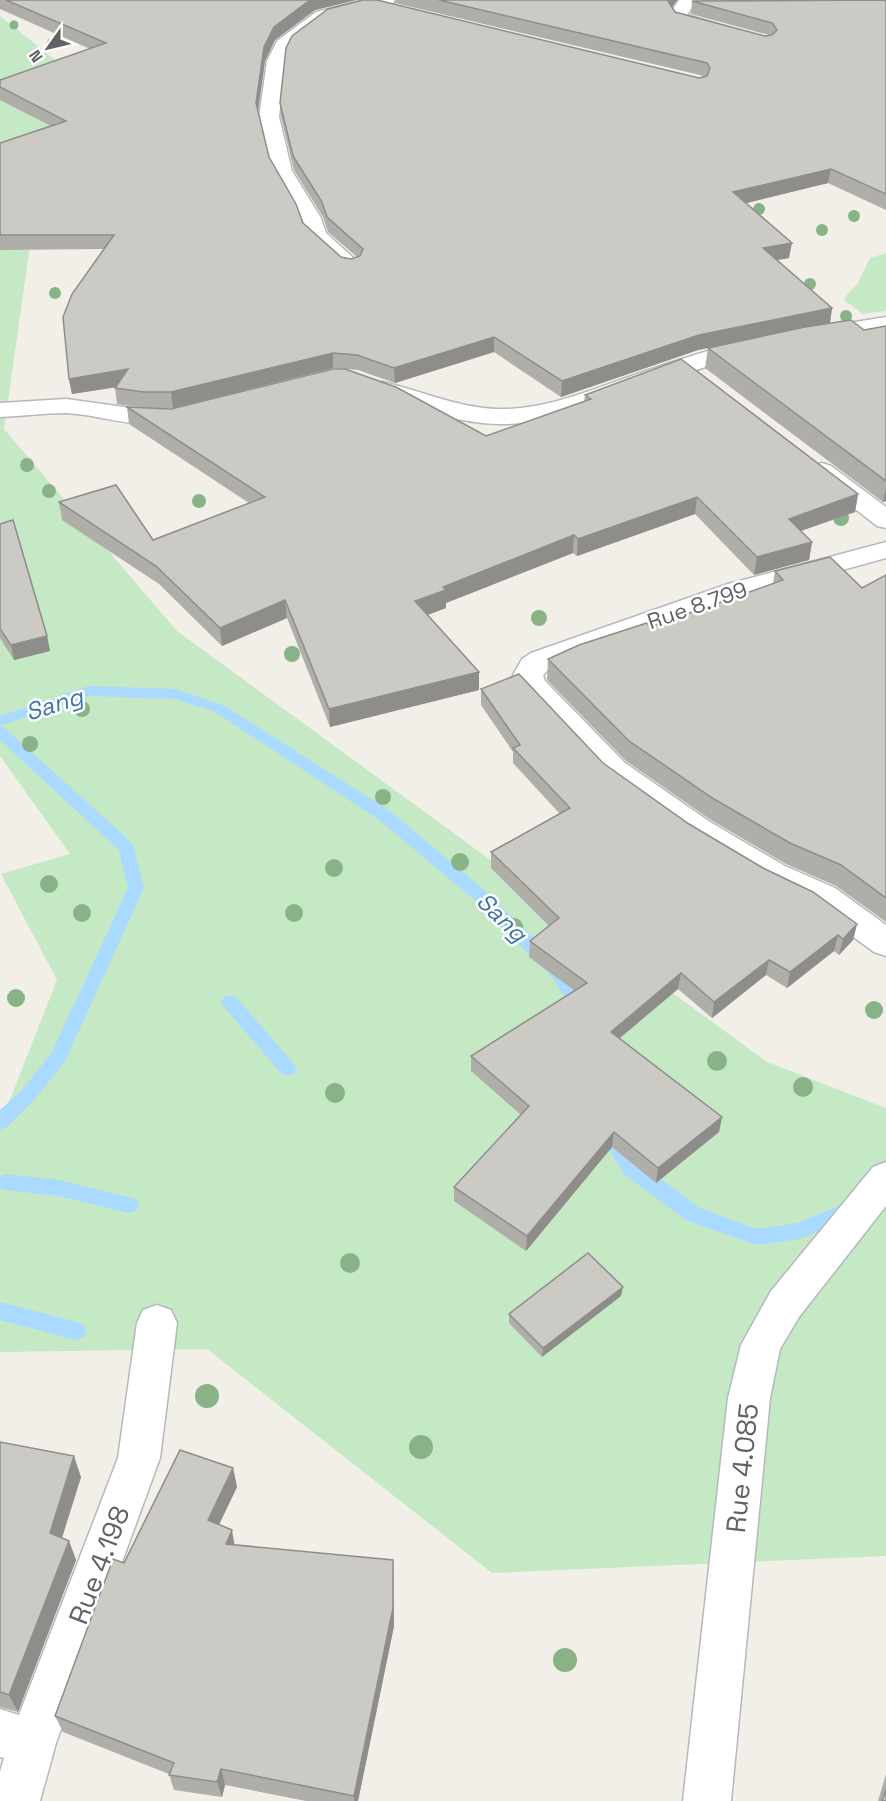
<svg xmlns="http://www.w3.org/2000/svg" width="886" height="1801" font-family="'Space Grotesk',sans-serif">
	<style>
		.green { fill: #c5e8c5 }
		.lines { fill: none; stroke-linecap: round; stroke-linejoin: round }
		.stream { fill: #aadaff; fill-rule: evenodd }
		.minor-casing { stroke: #b5b8bc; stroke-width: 3 }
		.minor { fill: #fff; fill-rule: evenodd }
		.tree { fill: #89b387 }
		.wall { fill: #afaea9 }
		.shaded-wall { fill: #8f8d8a }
		.building { fill: #cccac5; stroke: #8f8d8a; stroke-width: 1.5 }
		.labels { text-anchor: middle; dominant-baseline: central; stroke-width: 5; stroke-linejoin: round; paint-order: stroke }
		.street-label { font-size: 22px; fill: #5f6368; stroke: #fff }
		.water-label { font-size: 24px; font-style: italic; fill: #4174aa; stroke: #fff }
		.near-street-label { font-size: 27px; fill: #5f6368; stroke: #fff }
	</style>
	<rect width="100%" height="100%" fill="#f1efe8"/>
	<!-- green -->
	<g class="green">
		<path d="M0 16 79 79 36 203 4 429 177 631 767 1062 886 1108V1556L492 1573 207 1349 0 1352V1125L57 980 1 874 70 854 0 756Z"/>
		<path d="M886 253V311L863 314 845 301V297L858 283 870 258Z"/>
	</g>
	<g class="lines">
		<!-- stream -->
		<g class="stream">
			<path d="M89 686 176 689 225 706 390 811 483 889 565 968 591 1012 588 1017 582 1019 576 1017 553 978 471 897 378 819 215 712 175 699 90 696 0 726V716Z"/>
			<path d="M0 727 5 728 133 844 144 888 65 1061 35 1099 7 1127 0 1130V1110L23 1089 52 1052 128 888 119 850 0 740Z"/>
			<path d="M230 995 236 997 294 1064 297 1069 294 1074 288 1076 282 1074 224 1007 221 1002 224 997Z"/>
			<path d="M612 1132 619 1135 639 1163 700 1208 756 1229 798 1223 886 1185V1202L800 1239 756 1245 686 1220 625 1175 603 1140 605 1135Z"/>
			<path d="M6 1174 58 1180 129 1197 136 1199 139 1205 136 1211 129 1213 58 1196 6 1190 0 1188V1176Z"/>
			<path d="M0 1302 77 1322 84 1325 87 1331 84 1337 77 1340 0 1320Z"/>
		</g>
		<!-- minor casing -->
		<g class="minor-casing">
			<g id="minor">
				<path d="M365 0H395L392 4 328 20 291 48 285 61 279 117 292 171 321 218 326 233 360 264 357 269 349 271 341 269 305 236 299 218 272 171 259 117 267 61 277 41 316 12Z"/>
				<path d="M679 0H697L687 15 723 26 726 30 723 34 717 35 674 23 669 15Z"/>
				<path d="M886 317V331L818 342 810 340 806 335 810 330 818 328Z"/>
				<path d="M750 340 758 342 762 347 758 352C711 364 665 380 619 396 580 409 541 425 499 424 456 423 414 408 374 394L371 389 374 384 383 382C422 391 458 408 499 409 542 410 583 393 623 379 665 364 706 350 750 340Z"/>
				<path d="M66 399 146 410 183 412 186 417 183 422C144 432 104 415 66 413 44 413 22 416 0 417V403Z"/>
				<path d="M822 463 831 466 886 507V528L877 526 813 476 809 471 813 466Z"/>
				<path d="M886 542V558L748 596 551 667 543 675 545 681 625 763 710 822 785 866 835 888 886 925V956L874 952 811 906 761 882 688 838 603 777 522 692 513 675 522 659 531 653 728 584Z"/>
				<path d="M886 1162V1206L799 1317 780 1349 770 1398 731 1801H683L728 1398 741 1345 771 1291 873 1167Z"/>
				<path d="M157 1305 171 1310 177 1323 160 1458 56 1743 40 1801H0V1772L4 1758 0 1757V1709L19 1715 118 1458 137 1323 143 1310Z"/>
			</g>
		</g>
		<!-- minor -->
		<use href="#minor" class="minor"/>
	</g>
	<!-- trees -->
	<g class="tree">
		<circle cx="14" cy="25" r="4.5"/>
		<circle cx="52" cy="43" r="5"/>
		<circle cx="759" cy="209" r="6"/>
		<circle cx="854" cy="216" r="6"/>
		<circle cx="822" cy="230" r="6"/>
		<circle cx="810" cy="284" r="6"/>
		<circle cx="55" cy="293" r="6"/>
		<circle cx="846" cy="316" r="6"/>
		<circle cx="27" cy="465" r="7"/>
		<circle cx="49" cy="491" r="7"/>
		<circle cx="199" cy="501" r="7"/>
		<circle cx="841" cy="518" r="8"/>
		<circle cx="539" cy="618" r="8"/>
		<circle cx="292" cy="654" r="8"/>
		<circle cx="82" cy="709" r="8"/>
		<circle cx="30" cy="744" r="8"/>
		<circle cx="383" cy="797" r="8"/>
		<circle cx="460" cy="862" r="9"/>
		<circle cx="334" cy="868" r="9"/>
		<circle cx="49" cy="884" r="9"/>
		<circle cx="82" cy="913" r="9"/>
		<circle cx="294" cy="913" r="9"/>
		<circle cx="514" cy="927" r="9"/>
		<circle cx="16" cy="998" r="9"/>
		<circle cx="874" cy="1010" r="9"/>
		<circle cx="717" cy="1061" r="10"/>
		<circle cx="803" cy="1087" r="10"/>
		<circle cx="335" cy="1093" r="10"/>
		<circle cx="350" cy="1263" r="10"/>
		<circle cx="207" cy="1396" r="12"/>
		<circle cx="421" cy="1447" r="12"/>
		<circle cx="565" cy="1660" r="12"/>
	</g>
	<!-- wall -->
	<g class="wall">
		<path d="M0 0H356L315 10 275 40 265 61 258 111 269 157 303 223 341 257 351 259 357 257 328 232 323 217 294 170 281 117 280 103 699 78 704 76 395 3V0H677L672 7 675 12 765 36 769 35 691 14 692 1 886 0V210L828 183 746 203 789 258 777 260 832 308 830 323 864 330 886 326V501L883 502 705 368 708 348 732 343 698 350 561 397 494 352 395 383 358 370 333 368 173 408H149L486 436 584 402 585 395 858 494 855 512 801 531 812 542 809 560 754 575 695 514 577 556 573 553 446 603V608L428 615 479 690 330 727 287 618 222 646 159 584 62 520 59 502 153 540 249 503 129 424 127 407 145 408 117 404 115 388 116 387 72 394 69 379 104 249 0 250V143L51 126 0 100V80L90 49 0 9Z"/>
		<path d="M0 524 47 636 50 651 14 660 0 638Z"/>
		<path d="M775 571 862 588 886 575V922L836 886 786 864 711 820 626 761 547 680 548 659 650 627 773 584Z"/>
		<path d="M481 689 603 763 689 824 857 924 853 940 839 955 834 951 787 988 766 975 712 1018 678 989 620 1038 722 1117 719 1132 656 1183 612 1147 526 1251 454 1201V1187L521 1115 471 1071V1056L575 991 529 957 530 941 549 926 491 868V852L560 814 513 763V752L481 705Z"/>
		<path d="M621 1296 542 1357 509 1323V1314Z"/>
		<path d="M0 1442 81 1477 62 1538 69 1541 76 1560 18 1712 0 1707Z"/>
		<path d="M233 1468 237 1487 219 1525 235 1545 393 1578 394 1626 358 1801H306L225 1785 222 1797 174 1790 169 1774 63 1732 55 1716 124 1563Z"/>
		<path d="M886 1774V1801H878Z"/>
	</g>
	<!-- shaded-wall -->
	<g class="shaded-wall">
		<path d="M310 0H356L315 10 275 40 265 61 257 117 256 103 264 47 274 27Z"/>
		<path d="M669 0H677L667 14Z"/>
		<path d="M831 169 828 183 731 207 733 192Z"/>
		<path d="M792 243 789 258 761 263 763 248Z"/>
		<path d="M832 308 830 323 698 350 561 397 562 381 699 335Z"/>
		<path d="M494 337V352L395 383 394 368Z"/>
		<path d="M333 353V368L173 408 171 392Z"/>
		<path d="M128 369 130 385 72 394 69 379Z"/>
		<path d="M886 488V501L883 502Z"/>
		<path d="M858 494 855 512 786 536 789 519Z"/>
		<path d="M697 497 695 514 577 556 578 539Z"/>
		<path d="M574 535 573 553 446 603V608L416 619 415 601 443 587Z"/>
		<path d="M812 542 809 560 754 575 757 557Z"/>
		<path d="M285 600 287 618 222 646 220 628Z"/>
		<path d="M47 636 50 651 14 660 11 645Z"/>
		<path d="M479 672V690L330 727 329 709Z"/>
		<path d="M857 924 853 940 839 955 843 939Z"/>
		<path d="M838 935 834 951 787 988 790 972Z"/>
		<path d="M769 960 766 975 712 1018 714 1002Z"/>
		<path d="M681 973 678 989 609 1047 611 1032Z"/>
		<path d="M722 1117 719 1132 656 1183 658 1168Z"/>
		<path d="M614 1132 612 1147 526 1251 527 1236Z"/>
		<path d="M623 1287 621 1296 542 1357 543 1348Z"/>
		<path d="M74 1456 81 1477 57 1553 50 1533Z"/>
		<path d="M233 1468 237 1487 212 1539 208 1520Z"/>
		<path d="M232 1530 235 1548 226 1544Z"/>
		<path d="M69 1541 76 1560 18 1712 9 1695Z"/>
		<path d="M393 1560 394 1626 358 1801H354V1796Z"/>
		<path d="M221 1769 225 1785 222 1797 217 1782Z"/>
	</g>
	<!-- building -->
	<g class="building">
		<path d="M6 0H310L274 27 264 47 256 103 269 157 296 204 303 223 341 257 351 259 360 256 363 249 327 217 322 202 293 156 280 103 286 48 292 36 328 9 363 0H377L699 78 707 76 710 68 707 63 439 0H669L668 1 675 12 765 36 772 35 777 30 772 23 692 1 886 0V194L831 169 733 192 792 243 763 248 832 308 699 335 562 381 494 337 394 368 357 355 333 353 171 392H144L115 388 128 369 69 379 63 317 72 294 114 235H0V143L66 121 0 87V80L106 43Z"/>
		<path d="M851 320 864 330 886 326V481L708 348 805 327Z"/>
		<path d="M681 359 858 494 789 519 812 542 757 557 697 497 578 539 574 535 443 587 446 590 415 601 479 672 329 709 285 600 220 628 156 566 59 502 116 485 153 540 265 497 127 407 171 409 333 369H345L396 387 486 436 591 399 585 395Z"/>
		<path d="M13 520 47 636 11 645 0 629V524Z"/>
		<path d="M830 557 862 588 886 575V898L841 865 790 843 714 799 629 741 548 659 579 645 647 623 650 627 783 580 775 571Z"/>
		<path d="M519 674 603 763 689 824 763 868 813 892 857 924 843 939 838 935 790 972 769 960 714 1002 681 973 611 1032 722 1117 658 1168 614 1132 527 1236 454 1187 529 1106 471 1056 587 983 530 941 559 918 491 852 570 808 513 748 520 745 481 689Z"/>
		<path d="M588 1253 623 1287 543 1348 509 1314Z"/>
		<path d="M0 1442 74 1456 50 1533 69 1541 9 1695 0 1692Z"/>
		<path d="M180 1450 233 1468 208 1520 232 1530 226 1544 393 1560V1608L354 1796 221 1769 217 1782 169 1775 174 1763 55 1716 113 1559 124 1563Z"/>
		<path d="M886 1789V1801H882Z"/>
	</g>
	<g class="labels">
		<!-- street labels -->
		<g class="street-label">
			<text transform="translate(697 605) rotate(-19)">Rue 8.799</text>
		</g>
		<!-- water labels -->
		<g class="water-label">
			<text transform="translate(54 704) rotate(-17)">Sang</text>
			<text transform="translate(502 917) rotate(44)">Sang</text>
		</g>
		<!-- near-street labels -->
		<g class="near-street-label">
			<text transform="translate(742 1468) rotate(-84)">Rue 4.085</text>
			<text transform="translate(99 1565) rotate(-69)">Rue 4.198</text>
		</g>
	</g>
	<!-- north arrow -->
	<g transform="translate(48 48) rotate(236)" stroke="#ffffff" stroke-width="4.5" paint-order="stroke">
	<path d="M0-4.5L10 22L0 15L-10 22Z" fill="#5f6368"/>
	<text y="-9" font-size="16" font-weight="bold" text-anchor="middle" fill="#5f6368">N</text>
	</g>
</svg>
